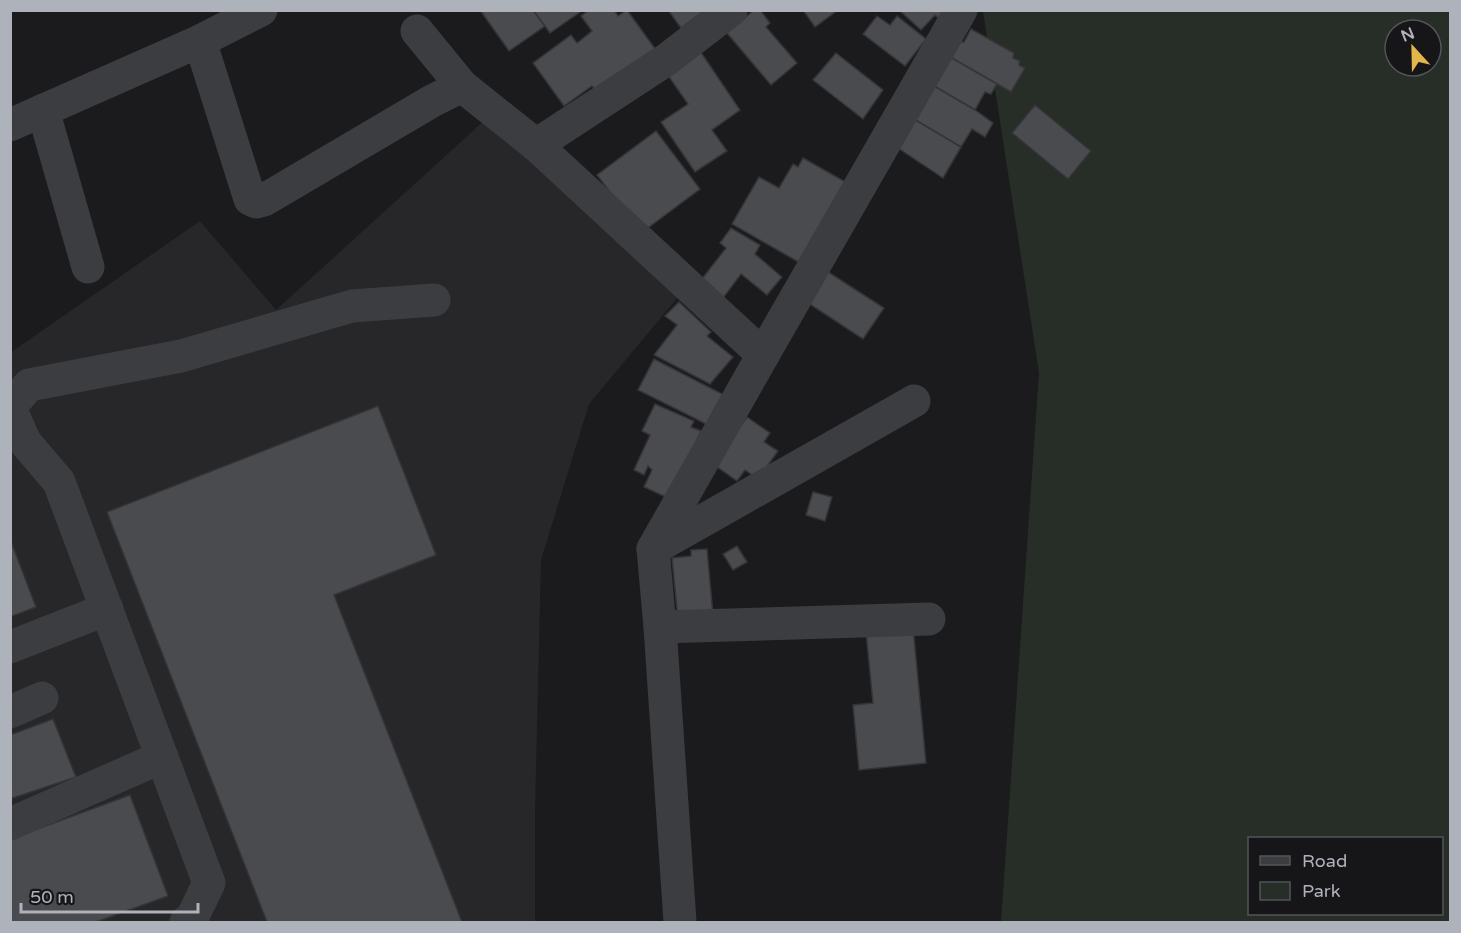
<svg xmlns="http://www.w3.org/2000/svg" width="1461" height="933" font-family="'Varela Round',sans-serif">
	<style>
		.built { fill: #27272a }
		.green { fill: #272e28; fill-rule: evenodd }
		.building { fill: #4a4b4f; stroke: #353538; stroke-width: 1.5 }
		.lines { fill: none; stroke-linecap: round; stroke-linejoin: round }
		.minor { stroke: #3c3d41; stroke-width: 33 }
	</style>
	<rect width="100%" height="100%" fill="#1b1b1d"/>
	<!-- built -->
	<path class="built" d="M485 120 679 296 589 404 541 560 535 810V922H11L10 353 200 221 276 310Z"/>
	<!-- green -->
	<path class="green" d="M983 11H1450V922H1001L1039 373ZM1395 30H1431V66H1395ZM1250 838H1442V914H1250Z"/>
	<!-- building -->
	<g class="building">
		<path d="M480 10H533L545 26 509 51Z"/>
		<path d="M533 10H583L550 33Z"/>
		<path d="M589 10H614L618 16 627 10 656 50 598 93 592 86 564 106 533 63 571 35 577 43 592 31 581 16Z"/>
		<path d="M668 10H705L681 28Z"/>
		<path d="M754 10H760L770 23 766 27 797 63 771 85 727 33Z"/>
		<path d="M803 10H838L815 27Z"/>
		<path d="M899 10H945L938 18 935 15 921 30Z"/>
		<path d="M877 16 890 25 897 16 926 39 905 66 863 34Z"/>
		<path d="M971 29 1014 53 1013 58 1020 61 1019 65 1025 68 1011 92 950 57 959 42H964Z"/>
		<path d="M698 48 740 110 712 130 727 151 695 172 661 122 688 104 665 71Z"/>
		<path d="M836 53 883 90 863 119 813 80Z"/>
		<path d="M950 57 997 84 991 94 985 92 975 110 934 86Z"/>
		<path d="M934 86 975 110 993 123 985 137 972 129 961 147 912 118Z"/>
		<path d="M1035 105 1091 151 1068 179 1012 133Z"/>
		<path d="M912 118 961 147 943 178 895 146Z"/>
		<path d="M656 131 700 189 641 233 597 175Z"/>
		<path d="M803 158 849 184 802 264 732 224 759 177 779 188 793 164 798 167Z"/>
		<path d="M731 228 760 245 755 254 782 277 767 295 741 274 720 302 698 284 726 248 720 243Z"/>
		<path d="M825 270 884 308 863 339 805 301Z"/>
		<path d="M679 302 711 332 707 336 733 357 710 384 654 355 677 325 665 316Z"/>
		<path d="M654 359 726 396 710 426 638 390Z"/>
		<path d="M655 404 694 421 691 427 701 431 670 499 644 487 652 470 648 466 644 475 634 470 650 435 642 431Z"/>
		<path d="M378 406 436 555 334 595 462 922H267L107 512Z"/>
		<path d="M747 417 770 433 764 442 778 451 758 479 745 470 737 481 713 464Z"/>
		<path d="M813 492 832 497 825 521 806 515Z"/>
		<path d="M10 539 36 607 10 617Z"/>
		<path d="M737 546 747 562 733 570 723 554Z"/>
		<path d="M707 549 713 615 678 619 672 558 691 556V550Z"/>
		<path d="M913 627 926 763 859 770 853 705 873 703 866 632Z"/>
		<path d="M53 719 76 777 10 799V735Z"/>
		<path d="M130 795 168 896 96 922H10V839Z"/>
	</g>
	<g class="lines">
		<!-- minor -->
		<g class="minor">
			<path d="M417 31 462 86 536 145 763 355 961 10"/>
			<path d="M200 41 250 199 256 202 264 200 432 101 462 86"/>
			<path d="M43 110 88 267"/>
			<path d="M10 125 200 41 261 10"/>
			<path d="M536 145 666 60 731 10"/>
			<path d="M10 407 29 385 181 356 352 306 434 300"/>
			<path d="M10 408 25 442 59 482 209 883 191 920 186 922"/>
			<path d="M653 549 914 401"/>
			<path d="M660 627 929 619"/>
			<path d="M10 647 107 609"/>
			<path d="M10 712 42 698"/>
			<path d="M10 824 162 757"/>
			<path d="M680 922 660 627 653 549 763 355"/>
		</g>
	</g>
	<!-- border -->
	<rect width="1461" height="933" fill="none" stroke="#aeb2bb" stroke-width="24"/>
	<!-- legend -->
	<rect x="1248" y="837" width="195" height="78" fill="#161618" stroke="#535459" stroke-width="1.5"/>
	<rect x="1260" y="856" width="30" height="9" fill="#3c3d41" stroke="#535459" stroke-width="1.5"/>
	<text x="1302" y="867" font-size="18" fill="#aeb2bb">Road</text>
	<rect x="1260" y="882" width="30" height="18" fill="#272e28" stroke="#535459" stroke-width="1.5"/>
	<text x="1302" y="897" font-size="18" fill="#aeb2bb">Park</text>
	<!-- north arrow -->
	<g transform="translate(1413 48) rotate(338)"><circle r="28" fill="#161618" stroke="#535459" stroke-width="1.5"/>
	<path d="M0-4.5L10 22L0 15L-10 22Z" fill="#e4b54b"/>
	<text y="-9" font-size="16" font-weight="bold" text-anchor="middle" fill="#aeb2bb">N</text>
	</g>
	<!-- scale -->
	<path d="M21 903v9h177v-9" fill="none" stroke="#aeb2bb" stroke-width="3"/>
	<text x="30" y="903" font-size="18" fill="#aeb2bb" stroke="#161618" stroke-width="4.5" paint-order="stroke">50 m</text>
</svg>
